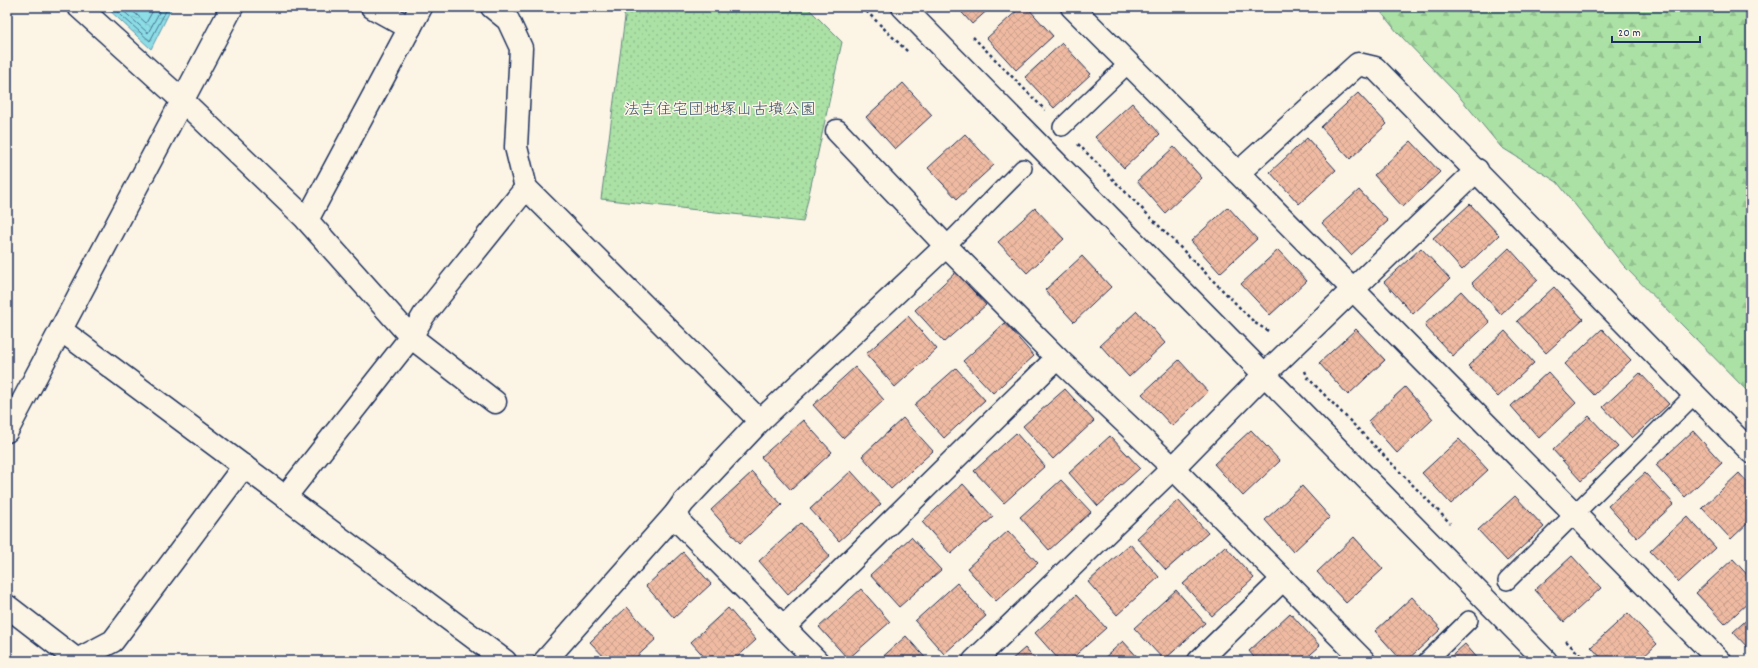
<svg xmlns="http://www.w3.org/2000/svg" width="1758" height="668" font-family="Dekko,'Klee One',sans-serif">
	<style>
		.grass { fill: url(#grass-dots); stroke: #638881 }
		.forest { fill: url(#forest-firs); stroke: #638881 }
		.water { fill: url(#water-ripples); stroke: #5f97af }
		.lines { fill: none; stroke-linecap: round; stroke-linejoin: round }
		.shore { stroke: #487594; stroke-width: 1 }
		.building { fill: url(#building-cross-hatch); stroke: #1b2f5e }
		.service-casing { stroke: #1b2f5e; stroke-width: 20 }
		.minor-casing { stroke: #1b2f5e; stroke-width: 25 }
		.tertiary-casing { stroke: #1b2f5e; stroke-width: 25 }
		.path { stroke: #1b2f5e; stroke-width: 2.5; stroke-dasharray: 3 3; stroke-linecap: butt }
		.service { stroke: #fcf5e5; stroke-width: 17 }
		.minor { stroke: #fcf5e5; stroke-width: 22 }
		.tertiary { stroke: #fcf5e5; stroke-width: 22 }
		.labels { text-anchor: middle; dominant-baseline: central; stroke-width: 3; stroke-linejoin: round; paint-order: stroke }
		.park-label { font-size: 16px; fill: #38536c; stroke: #fcf5e5 }
	</style>
	<defs>
		<pattern id="grass-dots" width="8" height="8" patternUnits="userSpaceOnUse"><rect width="8" height="8" fill="#abe1a4"/><path d="M2 2h.1M6 6h.1" fill="none" stroke="#93c190" stroke-width="1.8" stroke-linecap="round"/></pattern>
		<pattern id="forest-firs" width="22" height="20" patternUnits="userSpaceOnUse"><rect width="22" height="20" fill="#abe1a4"/><path d="M5 1l3.5 6h-7zM16 11l3.5 6h-7z" fill="#93c190"/></pattern>
		<pattern id="water-ripples" width="26" height="14" patternUnits="userSpaceOnUse"><rect width="26" height="14" fill="#8cdde5"/><path d="M2 4q2-2 4 0t4 0M15 11q2-2 4 0t4 0" fill="none" stroke="#78bec7"/></pattern>
		<pattern id="building-cross-hatch" width="8" height="8" patternUnits="userSpaceOnUse"><rect width="8" height="8" fill="#efbaa1"/><path d="M0 0l8 8M0 8l8-8" fill="none" stroke="#cca08d"/></pattern>
	</defs>
	<rect width="100%" height="100%" fill="#fcf5e5"/>
	<filter id="ink" filterUnits="userSpaceOnUse"><feTurbulence type="fractalNoise" baseFrequency=".025" numOctaves="2"/><feDisplacementMap in="SourceGraphic" scale="8" xChannelSelector="R" yChannelSelector="G"/><feConvolveMatrix kernelMatrix="1 2 1 2 8 2 1 2 1" color-interpolation-filters="sRGB"/></filter>
	<g filter="url(#ink)">
		<!-- grass -->
		<path class="grass" d="M620 7H808L809 9 842 42 803 222 601 199 625 17Z"/>
		<!-- forest -->
		<path class="forest" d="M1377 7H1751V395L1624 266 1557 182 1501 147 1457 94 1397 32Z"/>
		<!-- water -->
		<path class="water" d="M106 7H172L151 49Z"/>
		<g class="lines">
			<!-- shore -->
			<g class="shore">
				<path d="M112 7 150 41 168 7"/>
				<path d="M119 7 148 33 162 7"/>
				<path d="M128 7 146 23 155 7"/>
			</g>
		</g>
		<!-- building -->
		<g class="building">
			<path d="M957 7H991L972 24Z"/>
			<path d="M1021 7H1027L1053 36 1016 70 987 38Z"/>
			<path d="M1062 43 1091 74 1054 108 1025 77Z"/>
			<path d="M903 83 932 115 895 149 866 117Z"/>
			<path d="M1358 93 1387 124 1350 159 1321 127Z"/>
			<path d="M1132 103 1160 134 1124 168 1095 137Z"/>
			<path d="M965 134 994 165 957 199 928 168Z"/>
			<path d="M1307 138 1336 170 1299 204 1270 172Z"/>
			<path d="M1411 141 1440 172 1403 207 1374 175Z"/>
			<path d="M1174 147 1202 178 1165 213 1137 181Z"/>
			<path d="M1359 190 1388 221 1351 255 1322 223Z"/>
			<path d="M1470 204 1499 235 1462 270 1433 238Z"/>
			<path d="M1228 207 1257 239 1220 273 1191 241Z"/>
			<path d="M1035 208 1064 239 1027 273 998 242Z"/>
			<path d="M1421 248 1450 279 1413 314 1384 282Z"/>
			<path d="M1509 248 1538 280 1501 314 1472 283Z"/>
			<path d="M1278 250 1307 281 1270 315 1241 284Z"/>
			<path d="M1082 256 1111 287 1074 322 1045 290Z"/>
			<path d="M956 272 986 305 944 342 915 310Z"/>
			<path d="M1554 287 1583 319 1546 353 1517 321Z"/>
			<path d="M1461 291 1490 322 1453 356 1424 325Z"/>
			<path d="M1137 311 1165 343 1129 377 1100 345Z"/>
			<path d="M908 316 937 349 895 387 866 354Z"/>
			<path d="M1005 323 1034 356 993 393 963 361Z"/>
			<path d="M1356 329 1385 360 1348 395 1319 363Z"/>
			<path d="M1602 329 1631 360 1594 395 1565 364Z"/>
			<path d="M1505 331 1534 363 1498 397 1468 366Z"/>
			<path d="M1179 360 1208 392 1172 426 1142 394Z"/>
			<path d="M855 367 884 400 843 438 813 405Z"/>
			<path d="M956 368 985 400 944 438 914 405Z"/>
			<path d="M1548 372 1576 403 1539 438 1511 406Z"/>
			<path d="M1640 373 1669 404 1632 438 1603 407Z"/>
			<path d="M1405 387 1433 419 1397 453 1368 421Z"/>
			<path d="M1065 389 1094 421 1053 459 1023 426Z"/>
			<path d="M1589 416 1618 447 1581 481 1553 450Z"/>
			<path d="M903 418 933 451 891 489 862 456Z"/>
			<path d="M803 420 832 452 791 490 761 457Z"/>
			<path d="M1251 430 1280 461 1243 496 1214 464Z"/>
			<path d="M1693 431 1722 463 1685 497 1656 465Z"/>
			<path d="M1016 433 1045 466 1004 503 974 471Z"/>
			<path d="M1110 436 1140 468 1098 506 1069 473Z"/>
			<path d="M1459 439 1488 470 1451 504 1422 473Z"/>
			<path d="M851 471 881 504 839 541 810 509Z"/>
			<path d="M752 472 782 505 740 543 711 510Z"/>
			<path d="M1645 473 1674 504 1637 538 1608 506Z"/>
			<path d="M1739 473 1751 486V520L1731 539 1702 508Z"/>
			<path d="M1061 480 1091 512 1049 550 1020 517Z"/>
			<path d="M963 484 993 517 951 554 922 522Z"/>
			<path d="M1302 486 1330 517 1293 552 1265 520Z"/>
			<path d="M1515 496 1544 527 1507 561 1478 530Z"/>
			<path d="M1178 500 1208 533 1166 570 1137 538Z"/>
			<path d="M1687 516 1716 548 1679 582 1650 551Z"/>
			<path d="M801 523 830 556 788 594 759 561Z"/>
			<path d="M1008 531 1038 563 996 601 967 568Z"/>
			<path d="M911 537 941 570 899 607 870 575Z"/>
			<path d="M1354 537 1383 569 1346 603 1317 572Z"/>
			<path d="M1130 544 1159 577 1117 615 1088 582Z"/>
			<path d="M1225 546 1254 578 1212 616 1183 584Z"/>
			<path d="M683 552 711 584 674 618 646 586Z"/>
			<path d="M1572 556 1601 588 1564 622 1535 590Z"/>
			<path d="M1733 559 1751 579V600L1725 624 1696 593Z"/>
			<path d="M957 583 986 616 944 654 915 621Z"/>
			<path d="M861 589 890 622 848 659 819 627Z"/>
			<path d="M1176 590 1205 623 1164 660 1134 628Z"/>
			<path d="M1076 595 1106 628 1069 661H1060L1035 633Z"/>
			<path d="M1412 597 1441 629 1406 661H1402L1375 631Z"/>
			<path d="M627 607 656 639 632 661H608L590 642Z"/>
			<path d="M728 608 756 640 733 661H708L691 642Z"/>
			<path d="M1290 613 1320 646 1303 661H1257L1249 651Z"/>
			<path d="M1628 613 1657 644 1639 661H1604L1591 647Z"/>
			<path d="M1751 616V651L1733 632Z"/>
			<path d="M906 636 928 661H878Z"/>
			<path d="M1123 641 1141 661H1101Z"/>
			<path d="M1465 644 1480 661H1446Z"/>
			<path d="M1025 648 1036 661H1010Z"/>
		</g>
		<g class="lines">
			<!-- service casing -->
			<g class="service-casing">
				<g id="service">
					<path d="M1062 127 1128 64"/>
					<path d="M946 246 1023 168"/>
					<path d="M1507 581 1695 394"/>
					<path d="M1427 661 1469 620"/>
				</g>
			</g>
			<!-- minor casing -->
			<g class="minor-casing">
				<g id="minor">
					<path d="M79 7 183 101 304 217 411 337 285 497"/>
					<path d="M372 7 410 28"/>
					<path d="M492 7 508 20 521 48 516 147 526 188 760 421"/>
					<path d="M1072 7 1238 173 1358 64 1375 68 1751 452"/>
					<path d="M837 131 946 246 1057 358 1173 468 1364 661"/>
					<path d="M1238 173 1720 661"/>
					<path d="M307 220 421 7"/>
					<path d="M61 330 505 661"/>
					<path d="M495 402 411 337 424 315 526 188"/>
					<path d="M7 606 77 660 113 641 244 466"/>
					<path d="M784 627 1057 358"/>
					<path d="M545 661 676 513"/>
					<path d="M817 661 682 525 676 513 683 503 760 421 946 246"/>
					<path d="M974 661 1173 468 1265 374 1477 170"/>
					<path d="M1199 661 1283 579"/>
				</g>
			</g>
			<!-- tertiary casing -->
			<g class="tertiary-casing">
				<g id="tertiary">
					<path d="M903 7 1546 661"/>
					<path d="M7 431 232 7"/>
				</g>
			</g>
			<!-- path -->
			<g class="path">
				<path d="M862 7 909 53"/>
				<path d="M973 37 1045 110"/>
				<path d="M1078 144 1255 323 1270 332"/>
				<path d="M1305 371 1308 378 1450 523"/>
				<path d="M1566 641 1586 661"/>
			</g>
			<!-- service -->
			<use href="#service" class="service"/>
			<!-- minor -->
			<use href="#minor" class="minor"/>
			<!-- tertiary -->
			<use href="#tertiary" class="tertiary"/>
		</g>
	</g>
	<g class="labels">
		<!-- park labels -->
		<g class="park-label">
			<text x="720" y="110">法吉住宅団地塚山古墳公園</text>
		</g>
	</g>
	<!-- margin -->
	<rect width="1758" height="668" fill="none" stroke="#fcf5e5" stroke-width="24"/>
	<rect x="12" y="12" width="1734" height="644" fill="none" stroke="#1b2f5e" stroke-width="1.5" filter="url(#ink)"/>
	<!-- scale -->
	<path d="M1612 36v6h88v-6" fill="none" stroke="#1b2f5e" stroke-width="2"/>
	<text x="1618" y="36" font-size="12" fill="#1b2f5e" stroke="#fcf5e5" stroke-width="3" paint-order="stroke">20 m</text>
</svg>
